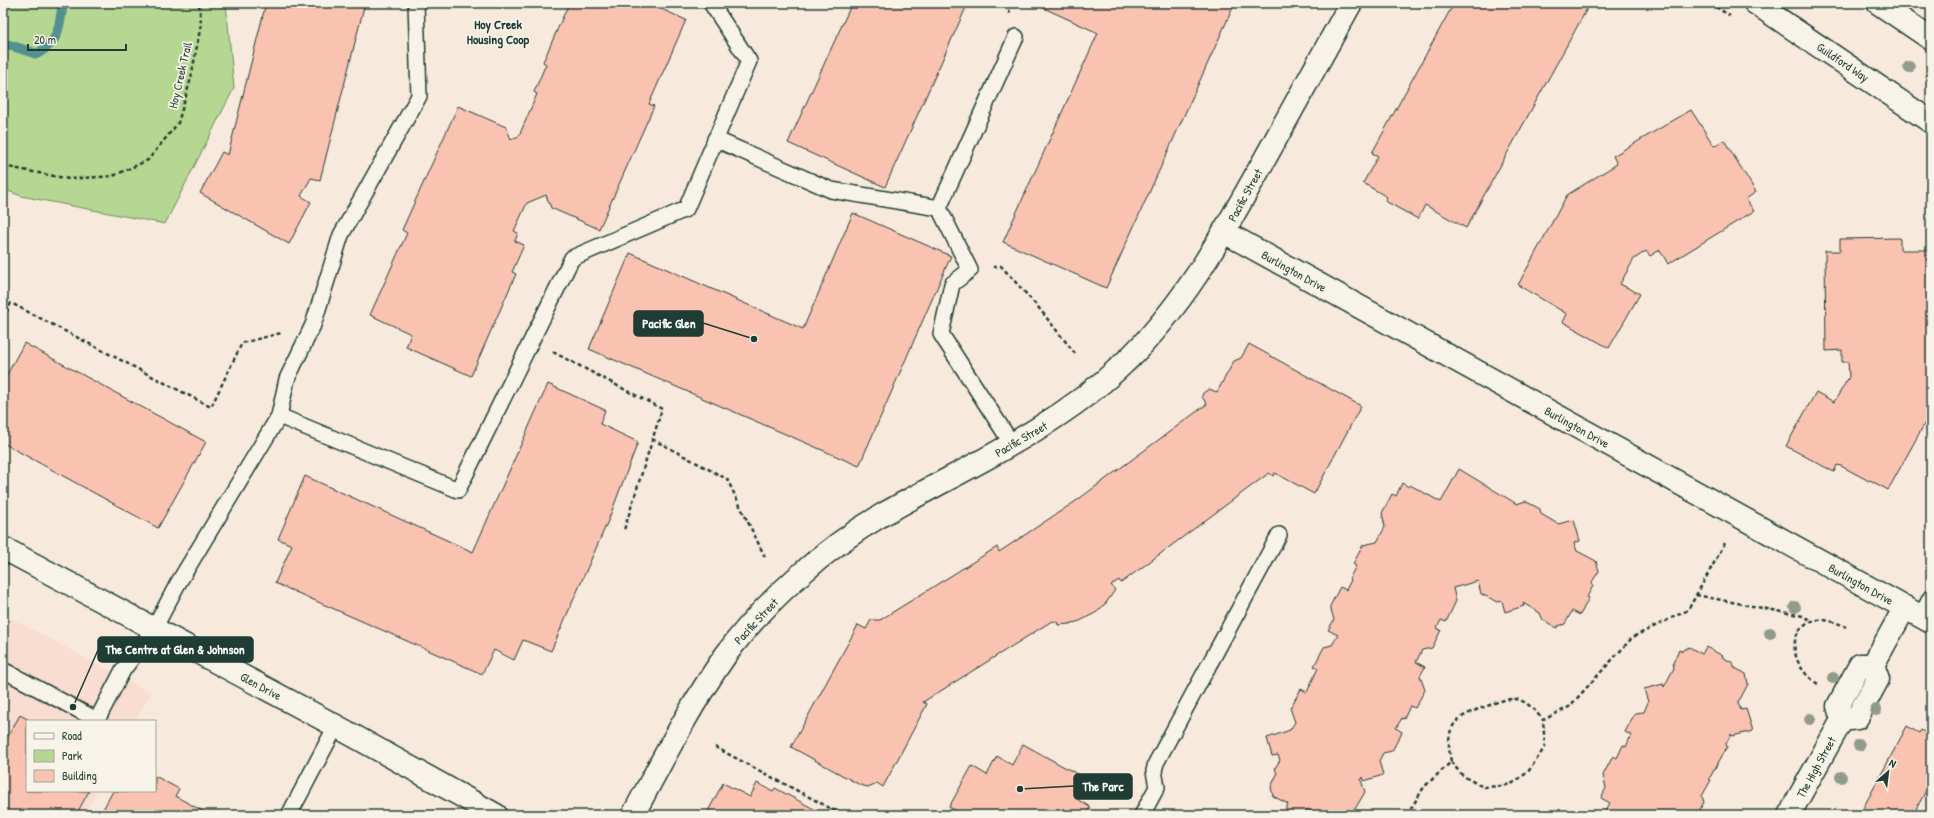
<svg xmlns="http://www.w3.org/2000/svg" width="1934" height="818" font-family="'Patrick Hand',sans-serif">
	<style>
		.built { fill: #f9ddd0 }
		.green { fill: #b6d791; stroke: #6a8a62 }
		.lines { fill: none; stroke-linecap: round; stroke-linejoin: round }
		.stream { stroke: #539090; stroke-width: 10 }
		.building { fill: #fac2b0; stroke: #1f3d34 }
		.service-casing { stroke: #1f3d34; stroke-width: 18 }
		.minor-casing { stroke: #1f3d34; stroke-width: 25 }
		.tertiary-casing { stroke: #1f3d34; stroke-width: 25 }
		.secondary-casing { stroke: #1f3d34; stroke-width: 25 }
		.path { stroke: #1f3d34; stroke-width: 2.5; stroke-dasharray: 4 3; stroke-linecap: butt }
		.service { stroke: #f7f3e8; stroke-width: 15 }
		.minor { stroke: #f7f3e8; stroke-width: 22 }
		.tertiary { stroke: #f7f3e8; stroke-width: 22 }
		.secondary { stroke: #f7f3e8; stroke-width: 22 }
		.tree { fill: #919b8a }
		.labels { text-anchor: middle; dominant-baseline: central; stroke-width: 3.5; stroke-linejoin: round; paint-order: stroke }
		.street-label { font-size: 12px; fill: #1f3d34; stroke: #f7f3e8 }
		.neighbourhood-label { font-size: 13px; font-weight: bold; fill: #1f3d34; stroke: #f7f3e8 }
		.leader { fill: none; stroke: #1f3d34; stroke-width: 1.5 }
		.callout-dot { fill: #1f3d34; stroke: #f7f3e8; stroke-width: 1.5 }
		.callout { fill: #1f3d34; stroke: #1f3d34; stroke-width: 1.5 }
		.callout-label { font-size: 13px; text-anchor: middle; font-weight: bold; fill: #fff }
	</style>
	<rect width="100%" height="100%" fill="#f8e9dd"/>
	<filter id="ink" filterUnits="userSpaceOnUse"><feTurbulence type="fractalNoise" baseFrequency=".025" numOctaves="2"/><feDisplacementMap in="SourceGraphic" scale="8" xChannelSelector="R" yChannelSelector="G"/><feConvolveMatrix kernelMatrix="1 2 1 2 8 2 1 2 1" color-interpolation-filters="sRGB"/></filter>
	<g filter="url(#ink)">
		<!-- built -->
		<path class="built" d="M3 614 151 693 135 721H27V791H97L84 815H3Z"/>
		<!-- green -->
		<path class="green" d="M3 3H226L234 88 165 224 21 196 3 189Z"/>
		<g class="lines">
			<!-- stream -->
			<path class="stream" d="M3 43 37 54C60 41 59 27 63 3"/>
		</g>
		<!-- building -->
		<g class="building">
			<path d="M266 3H365L320 180 311 178 301 196 311 202 289 244 200 193 222 152 228 155Z"/>
			<path d="M569 3H648L686 20 649 104 654 106 599 229 551 208 546 195 527 203 514 231 518 233 515 241 524 245 512 272 516 274 471 376 406 347 411 334 370 315 407 233 402 230 458 106 506 127 511 139 519 136 537 94 534 92 546 64 543 62Z"/>
			<path d="M852 3H968L885 187 788 143Z"/>
			<path d="M1033 3H1235L1106 288 1003 242 1098 33Z"/>
			<path d="M1454 3H1581L1588 7 1466 228 1425 205 1418 219 1385 201 1387 197 1363 183 1378 156 1372 153Z"/>
			<path d="M1691 110 1714 146 1724 140 1756 192 1746 199 1754 211 1668 264 1660 250 1650 256 1646 251 1634 259 1620 284 1640 294 1609 348 1563 322 1567 314 1518 285 1567 195 1617 164 1613 156Z"/>
			<path d="M853 213 951 256 859 466 589 349 630 253 803 329Z"/>
			<path d="M1900 238V250H1931V412L1888 490 1870 480 1869 481 1841 466 1837 465 1834 472 1786 446 1816 392 1834 402 1849 377 1848 362H1842V350L1826 351 1825 251H1840V239Z"/>
			<path d="M24 343 206 442 158 528 3 443V382Z"/>
			<path d="M1249 344 1361 406 1314 494 1275 473 1273 476 1269 473 1121 583 1119 580 1111 585 1115 590 1106 603 1097 612 1080 621 1069 624 1058 625 1057 622 1052 621 923 702 927 704 883 787 877 783 868 787 860 785 791 747 858 625 866 629 871 620H880L997 547 999 552 1076 501 1207 404 1202 397 1203 393 1209 389 1217 392 1234 361 1241 358Z"/>
			<path d="M548 384 605 410 600 424 638 442 608 521 551 651 523 640 514 660 494 650 482 674 275 583 292 545 278 539 305 476 473 552Z"/>
			<path d="M1459 469 1517 504 1525 501 1540 509 1541 514 1558 524 1574 520 1580 541 1574 543 1577 551 1596 561 1599 571 1592 582 1593 586 1587 597 1589 598 1580 615 1572 611 1565 624 1558 626 1557 628 1543 620 1540 613 1523 603 1524 606 1505 612 1502 601 1498 602 1481 594 1478 581 1453 588 1456 601 1446 622 1441 620 1437 628 1441 630 1432 648 1422 650 1416 662 1425 667 1420 676 1425 690 1415 708 1410 706 1404 719 1402 718 1396 728 1402 732 1392 751 1383 753 1379 761 1383 775 1364 781 1363 777 1361 780 1365 792 1355 809 1350 811 1347 815H1327L1325 811 1323 815H1317L1307 809 1304 815H1288L1284 812 1288 804 1273 796 1271 787 1277 774 1275 768 1280 760 1278 755 1272 756 1267 738 1290 730 1295 722 1290 708 1301 689 1307 692 1318 668 1314 666 1324 647 1332 645 1338 635 1328 630 1334 620 1330 606 1340 587 1346 590 1351 580 1349 579 1356 566 1353 564 1363 545 1377 542 1385 527 1382 513 1392 494 1396 496 1402 483 1409 487 1410 485 1441 502Z"/>
			<path d="M1689 647 1702 654 1706 647 1723 656 1722 657 1733 663 1735 668 1746 674 1748 684 1738 703 1741 710 1746 709 1753 731 1732 736 1731 734 1726 744 1727 747 1709 779 1711 780 1702 796 1704 802 1697 815H1598L1604 813 1610 803 1601 798 1606 788 1603 775 1613 756 1617 758 1623 745 1626 747 1631 735 1625 732 1635 713 1644 712 1648 702 1644 689 1663 684 1664 687 1674 668 1673 663 1679 649 1682 651Z"/>
			<path d="M20 715 31 721H27V791H89L76 815H3V745Z"/>
			<path d="M1907 726 1919 733 1921 730 1931 736V781L1913 815H1872L1862 810Z"/>
			<path d="M1023 744 1086 779 1075 798 1090 807 1086 815H964L949 807 972 766 987 775 997 756 1012 765Z"/>
			<path d="M155 776 179 789 175 796 210 815H100L113 791H155Z"/>
			<path d="M723 783 750 797 757 783 773 791 775 788 825 815H706Z"/>
		</g>
		<g class="lines">
			<!-- service casing -->
			<g class="service-casing">
				<g id="service">
					<path d="M715 139 831 190 939 208 1016 37"/>
					<path d="M939 208 970 270 952 284 941 334 1012 444"/>
					<path d="M279 416 458 490 572 258 686 209 749 61 711 3"/>
					<path d="M1921 616 1931 597"/>
					<path d="M3 670 97 720 123 670 154 629 177 585 279 416 287 379 313 325 341 235 419 96 416 3"/>
					<path d="M289 815 336 726"/>
					<path d="M1142 815 1157 787 1154 771 1156 763 1279 535"/>
				</g>
			</g>
			<!-- minor casing -->
			<g class="minor-casing">
				<g id="minor">
					<path d="M1224 232 1931 622"/>
					<path d="M1842 720 1857 718 1878 679 1873 665 1905 607"/>
					<path d="M633 815C662 761 690 706 725 656 763 603 825 548 882 515 964 468 1052 431 1122 365 1183 308 1222 236 1262 164 1291 111 1321 57 1351 3"/>
					<path d="M1789 815 1842 720 1838 706 1860 665H1873"/>
				</g>
			</g>
			<!-- tertiary casing -->
			<g class="tertiary-casing">
				<path id="tertiary" d="M3 548 336 726 496 815"/>
			</g>
			<!-- secondary casing -->
			<g class="secondary-casing">
				<g id="secondary">
					<path d="M1755 3 1931 122"/>
					<path d="M1878 3 1931 39"/>
				</g>
			</g>
			<!-- path -->
			<g class="path">
				<path d="M1007 3 1010 14"/>
				<path d="M1710 3 1730 16"/>
				<path d="M3 166 69 179 113 176 148 160 178 123 191 78 201 24 199 3"/>
				<path d="M993 267 1001 266 1038 307 1077 356"/>
				<path d="M3 319 11 303 211 407 242 343 281 333"/>
				<path d="M553 352 662 409 624 530"/>
				<path d="M652 439 727 479 765 557"/>
				<path d="M1696 595 1803 616 1810 620"/>
				<path d="M1818 684C1775 656 1795 600 1846 627"/>
				<path d="M715 747 843 815"/>
				<path d="M1451 762 1463 776 1483 787 1503 786 1513 783 1528 772 1545 747 1543 720"/>
				<path d="M1407 815 1424 787 1451 762C1444 723 1455 717 1490 705 1499 701 1510 697 1520 700 1530 704 1536 712 1543 720L1569 707 1633 637 1688 610 1725 543"/>
			</g>
			<!-- service -->
			<use href="#service" class="service"/>
			<!-- minor -->
			<use href="#minor" class="minor"/>
			<!-- tertiary -->
			<use href="#tertiary" class="tertiary"/>
			<!-- secondary -->
			<use href="#secondary" class="secondary"/>
		</g>
		<!-- trees -->
		<g class="tree">
			<circle cx="1909" cy="67" r="6"/>
			<circle cx="1795" cy="607" r="6"/>
			<circle cx="1770" cy="633" r="6"/>
			<circle cx="1833" cy="678" r="6"/>
			<circle cx="1876" cy="710" r="6"/>
			<circle cx="1810" cy="719" r="6"/>
			<circle cx="1859" cy="745" r="6"/>
			<circle cx="1841" cy="777" r="6"/>
		</g>
	</g>
	<g class="labels">
		<!-- street labels -->
		<g class="street-label">
			<text transform="translate(1843 62) rotate(34)">Guildford Way</text>
			<text transform="translate(180 75) rotate(-77)">Hoy Creek Trail</text>
			<text transform="translate(1245 195) rotate(-61)">Pacific Street</text>
			<text transform="translate(1294 271) rotate(29)">Burlington Drive</text>
			<text transform="translate(1577 427) rotate(29)">Burlington Drive</text>
			<text transform="translate(1021 439) rotate(-30)">Pacific Street</text>
			<text transform="translate(1861 584) rotate(29)">Burlington Drive</text>
			<text transform="translate(756 621) rotate(-47)">Pacific Street</text>
			<text transform="translate(261 686) rotate(28)">Glen Drive</text>
			<text transform="translate(1816 767) rotate(-61)">The High Street</text>
		</g>
		<!-- neighbourhood labels -->
		<g class="neighbourhood-label">
			<text x="498" y="24">Hoy Creek<tspan x="498" dy="15">Housing Coop</tspan></text>
		</g>
	</g>
	<!-- callouts -->
	<path class="leader" d="M754 339L703 323M73 707L98 650M1020 789L1074 786"/>
	<g class="callout-dot">
		<circle cx="754" cy="339" r="4"/>
		<circle cx="73" cy="707" r="4"/>
		<circle cx="1020" cy="789" r="4"/>
	</g>
	<g class="callout">
		<rect x="634" y="311" width="69" height="25" rx="4"/>
		<rect x="98" y="637" width="155" height="25" rx="4"/>
		<rect x="1074" y="774" width="58" height="25" rx="4"/>
	</g>
	<g class="callout-label">
		<text x="669" y="328">Pacific Glen</text>
		<text x="175" y="654">The Centre at Glen &amp; Johnson</text>
		<text x="1103" y="791">The Parc</text>
	</g>
	<!-- margin -->
	<rect width="1934" height="818" fill="none" stroke="#f7f3e8" stroke-width="16"/>
	<rect x="8" y="8" width="1918" height="802" fill="none" stroke="#1f3d34" stroke-width="1.5" filter="url(#ink)"/>
	<!-- legend -->
	<rect x="26" y="720" width="130" height="72" fill="#f7f3e8" stroke="#a1aaa0"/>
	<rect x="34" y="733" width="20" height="6" fill="#f7f3e8" stroke="#a1aaa0"/>
	<text x="62" y="740" font-size="12" fill="#1f3d34">Road</text>
	<rect x="34" y="750" width="20" height="12" fill="#b6d791" stroke="#a1aaa0"/>
	<text x="62" y="760" font-size="12" fill="#1f3d34">Park</text>
	<rect x="34" y="770" width="20" height="12" fill="#fac2b0" stroke="#a1aaa0"/>
	<text x="62" y="780" font-size="12" fill="#1f3d34">Building</text>
	<!-- north arrow -->
	<g transform="translate(1888 772) rotate(28)" stroke="#f7f3e8" stroke-width="3" paint-order="stroke">
	<path d="M0-3L7 15L0 10L-7 15Z" fill="#1f3d34"/>
	<text y="-6" font-size="11" font-weight="bold" text-anchor="middle" fill="#1f3d34">N</text>
	</g>
	<!-- scale -->
	<path d="M28 44v6h98v-6" fill="none" stroke="#1f3d34" stroke-width="2"/>
	<text x="34" y="44" font-size="12" fill="#1f3d34" stroke="#f7f3e8" stroke-width="3" paint-order="stroke">20 m</text>
</svg>
